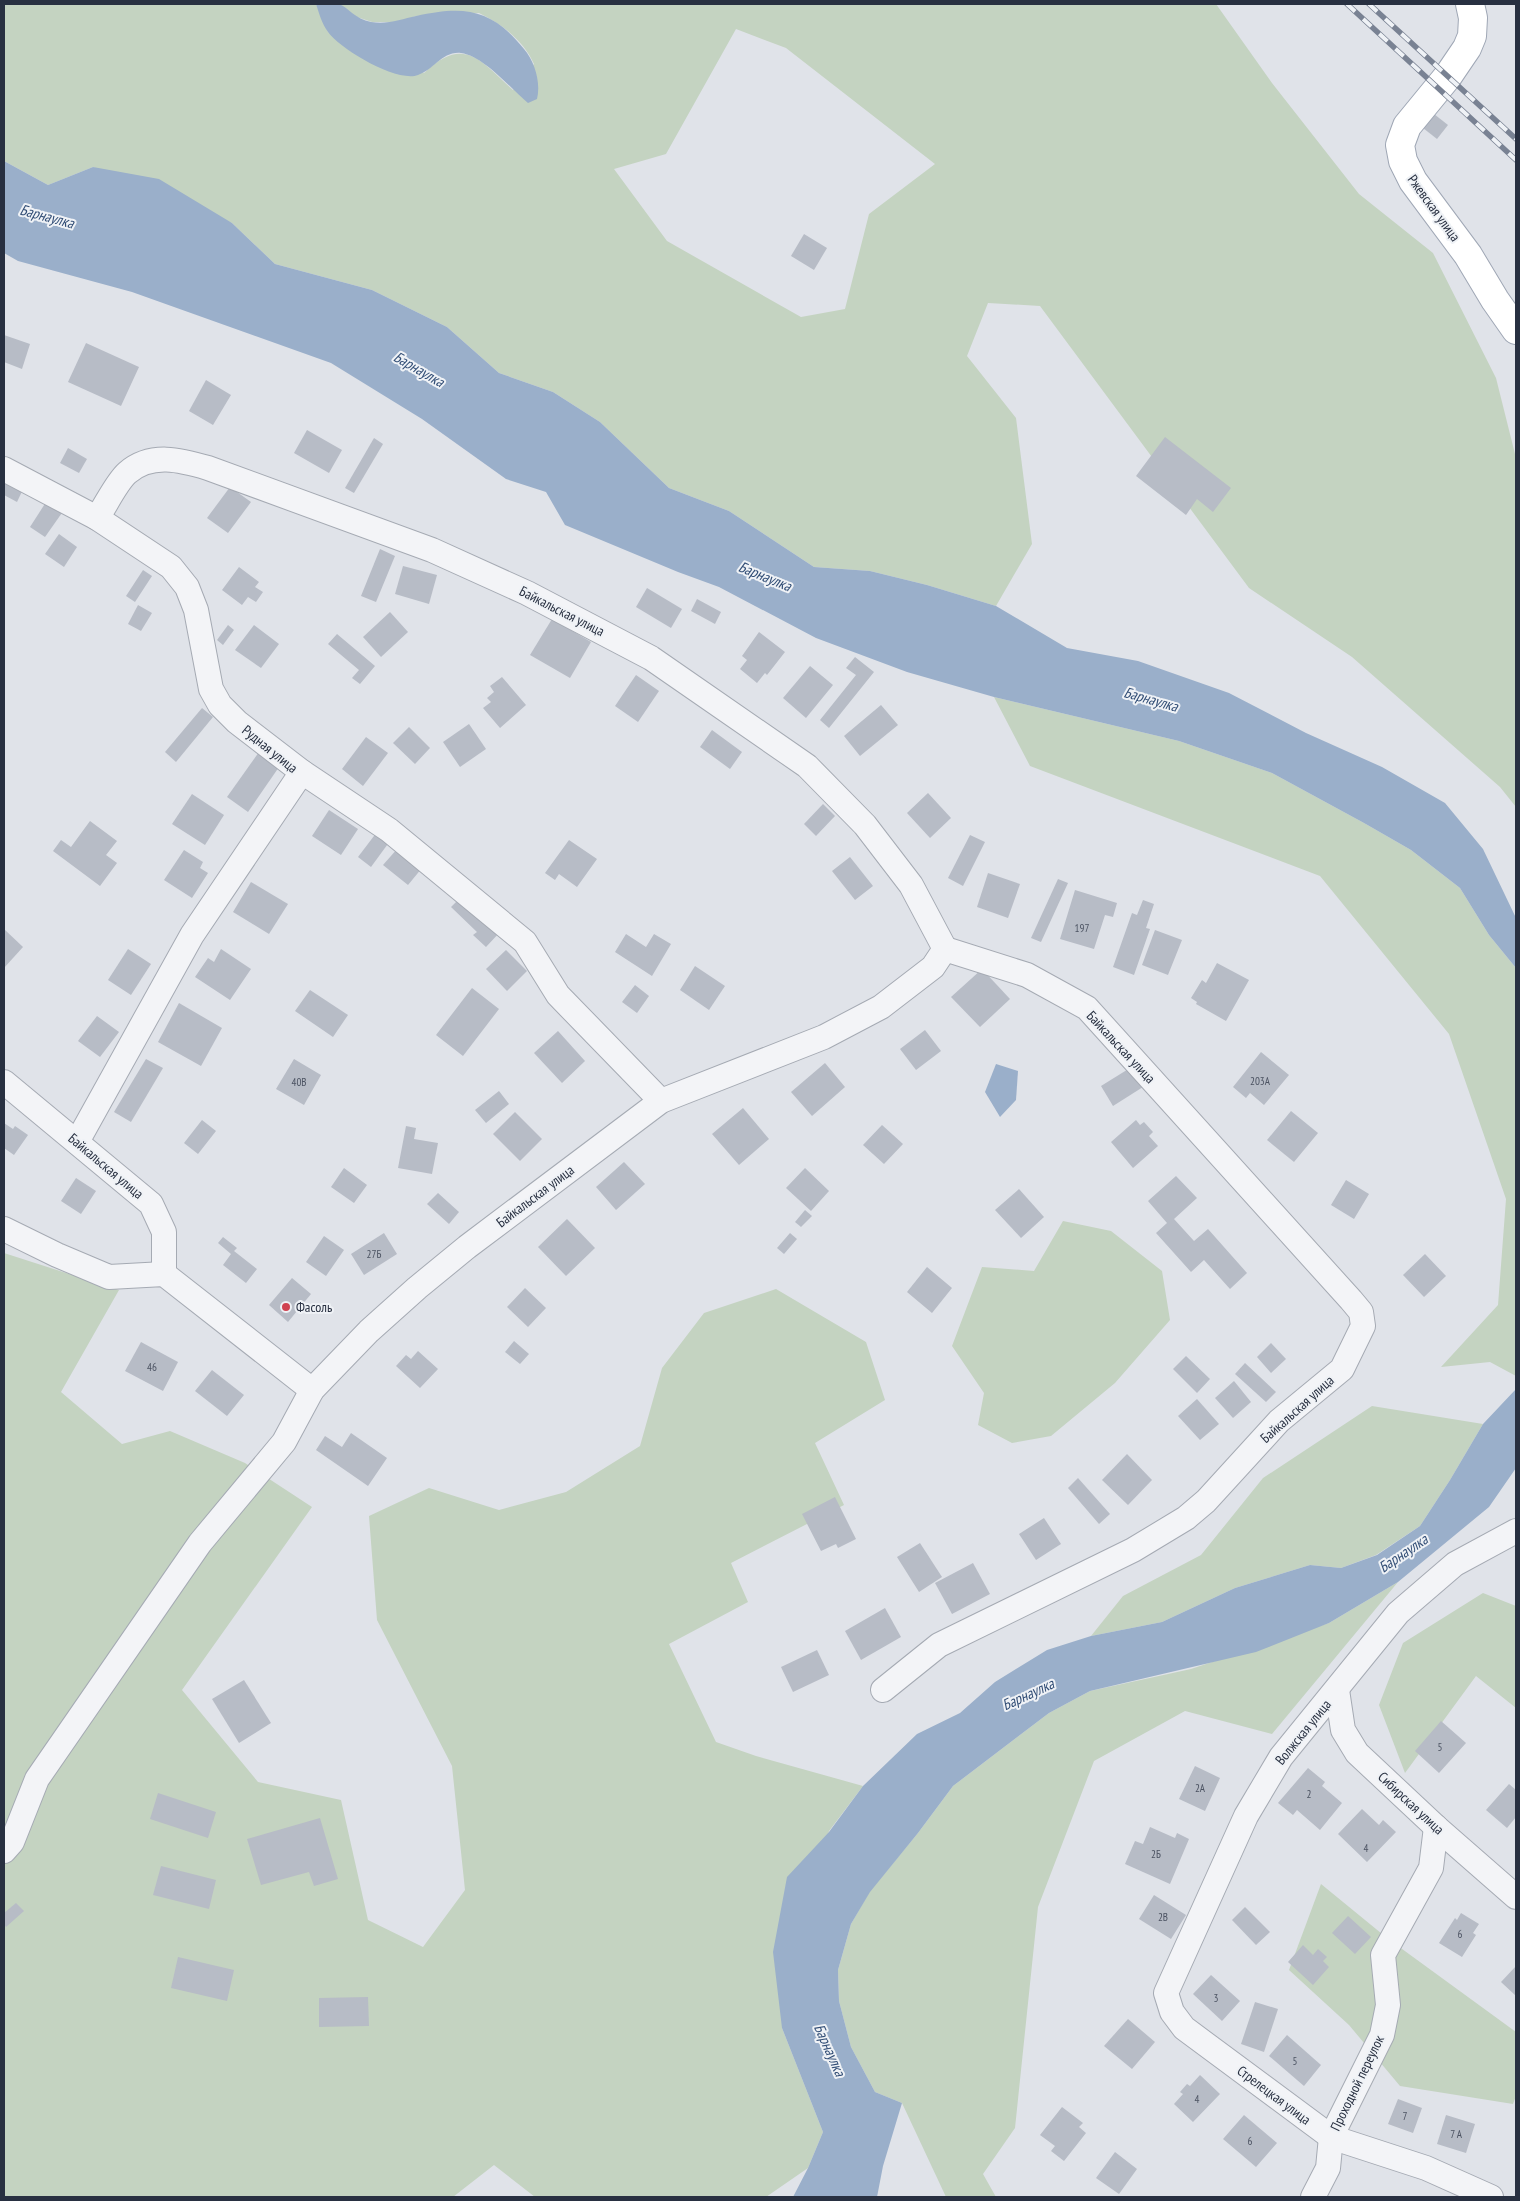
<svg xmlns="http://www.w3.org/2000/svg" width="1520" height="2201" font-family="'PT Sans Narrow',sans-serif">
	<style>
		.green { fill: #c4d3c1; fill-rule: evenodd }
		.water { fill: #9aafca }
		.building { fill: #b7bcc6 }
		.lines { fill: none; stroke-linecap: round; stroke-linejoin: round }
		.minor-casing { stroke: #a5aab3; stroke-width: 26 }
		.major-casing { stroke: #9fa7b5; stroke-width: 30 }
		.minor { stroke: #f3f4f7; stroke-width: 24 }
		.major { stroke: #fff; stroke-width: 28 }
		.rail-casing { stroke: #798293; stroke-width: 5.5 }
		.rail { stroke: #eff2f6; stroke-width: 4; stroke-dasharray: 11; stroke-linecap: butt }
		.poi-dot { fill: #d04251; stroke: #eff2f6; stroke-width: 2 }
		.labels { text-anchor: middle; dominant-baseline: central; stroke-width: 4; stroke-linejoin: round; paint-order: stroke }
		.number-label { font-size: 11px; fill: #4c5362 }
		.street-label { font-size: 14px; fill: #283041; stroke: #eff2f6 }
		.poi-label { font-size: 14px; fill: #283041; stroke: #eff2f6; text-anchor: start }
		.water-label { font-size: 15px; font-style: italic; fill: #314d75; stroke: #eff2f6 }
	</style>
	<rect width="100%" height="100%" fill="#e0e3e9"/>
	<!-- green -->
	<g class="green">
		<path d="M4 4H316L328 32 424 73C464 35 480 60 513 90L534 64C524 41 502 24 479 13L416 16 398 22H372L354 16 339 4H1216L1272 83 1359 194 1433 253 1496 378 1516 458V807L1500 787 1352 657 1249 588 1040 306 988 303 967 356 1016 418 1032 544 996 606 927 585 870 571 814 567 729 511 669 488 600 422 553 392 499 373 447 327 372 290 275 264 232 223 93 167 48 185 4 161ZM736 29 786 48 935 164 869 214 845 309 801 317 667 241 614 169 666 154Z"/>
		<path d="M994 697 1179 741 1272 773 1364 823 1411 850 1460 888 1489 935 1516 968V1376L1490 1362 1441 1367 1498 1305 1506 1199 1449 1034 1320 876 1030 766Z"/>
		<path d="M1063 1221 1111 1231 1162 1271 1170 1320 1115 1383 1051 1436 1012 1443 978 1425 984 1393 952 1346 982 1267 1034 1271Z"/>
		<path d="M4 1253 119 1290 61 1392 122 1444 170 1431 245 1463 312 1507 182 1690 258 1782 341 1800 368 1920 423 1947 465 1890 452 1766 377 1620 369 1516 429 1488 499 1510 566 1492 640 1446 662 1368 704 1313 776 1289 866 1342 885 1400 815 1443 844 1505 731 1563 748 1602 669 1644 716 1742 756 1756 863 1786 829 1831 782 2028 823 2132 808 2168 766 2197H535L494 2165 453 2197H4Z"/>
		<path d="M1372 1406 1483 1424 1450 1480 1420 1526 1376 1555 1341 1568 1310 1565 1235 1588 1162 1622 1091 1636 1123 1596 1201 1555 1263 1478Z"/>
		<path d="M1398 1582 1272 1734 1185 1711 1094 1761 1038 1907 1015 2128 983 2174 996 2197H946L902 2103 875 2092 851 2047 839 2001 838 1970 851 1924 870 1891 918 1833 953 1786 1049 1713 1090 1691 1191 1669 1329 1623Z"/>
		<path d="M1483 1593 1516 1606V1708L1476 1676 1405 1773 1379 1705 1403 1643Z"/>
		<path d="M1321 1884 1387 1938 1516 2032V2096L1513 2104 1400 2086 1349 2025 1289 1970Z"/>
	</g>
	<!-- water -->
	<g class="water">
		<path d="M316 4C322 4 333 2 339 4 349 8 355 19 371 22 387 25 402 19 416 16 465 5 492 9 524 49 535 62 541 83 537 99L528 103C511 89 484 56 461 53 442 51 434 70 418 75 397 83 340 49 328 32 322 24 319 13 316 4Z"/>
		<path d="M4 161 48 185 93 167 159 179 232 223 275 264 372 290 447 327 499 373 553 392 600 422 669 488 729 511 814 567 870 571 927 585 996 606 1067 648 1138 661 1229 693 1306 733 1382 767 1445 803 1483 849 1516 918V968L1489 935 1460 888 1411 850 1364 823 1272 773 1179 741 994 697 907 672 816 638 719 587 678 572 565 525 546 492 506 479 422 419 331 363 132 292 18 261 4 253Z"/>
		<path d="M996 1064 1018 1071 1016 1100 1000 1117 985 1092Z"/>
		<path d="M1516 1389V1468L1489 1507 1398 1582 1329 1623 1256 1652 1090 1691 1049 1713 953 1786 918 1833 870 1892 851 1924 838 1970 839 2001 851 2047 875 2092 902 2103 883 2166 877 2197H793L808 2168 823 2132 782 2028 773 1952 787 1877 829 1832 863 1786 917 1734 960 1713 995 1682 1047 1650 1091 1636 1162 1622 1235 1588 1310 1565 1341 1568 1377 1555 1420 1526 1450 1480 1483 1424Z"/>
	</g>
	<!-- building -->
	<g class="building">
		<path d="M1434 114 1448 125 1437 139 1423 128Z"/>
		<path d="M804 234 827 248 814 270 791 256Z"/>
		<path d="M4 335 30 344 22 369 4 362Z"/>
		<path d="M86 343 139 367 121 406 68 382Z"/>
		<path d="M206 380 231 395 213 425 189 411Z"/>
		<path d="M307 430 342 450 329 473 294 453Z"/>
		<path d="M1165 437 1231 488 1213 512 1197 499 1186 515 1136 476Z"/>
		<path d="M374 438 383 444 354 493 345 488Z"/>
		<path d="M68 448 87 459 79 473 60 463Z"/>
		<path d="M4 472 26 483 17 502 4 495Z"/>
		<path d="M230 487 251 502 228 533 207 518Z"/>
		<path d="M48 499 64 510 45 537 30 527Z"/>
		<path d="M59 534 77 547 64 567 45 554Z"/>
		<path d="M380 549 395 556 376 602 361 596Z"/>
		<path d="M403 566 437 575 429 604 395 594Z"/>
		<path d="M239 567 259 582 255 587 263 592 256 602 248 597 242 605 222 590Z"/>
		<path d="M143 570 152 576 135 602 126 596Z"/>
		<path d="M647 588 682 609 671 628 636 607Z"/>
		<path d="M697 599 721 612 715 624 691 611Z"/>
		<path d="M138 605 152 613 141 631 128 624Z"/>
		<path d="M390 612 408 632 381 657 363 637Z"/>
		<path d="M552 619 591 642 570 678 530 655Z"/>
		<path d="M228 625 234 630 223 645 217 640Z"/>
		<path d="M254 625 279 644 261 668 235 650Z"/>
		<path d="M759 632 785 652 767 675 765 673 757 683 740 669 747 660 742 656Z"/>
		<path d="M337 634 375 666 360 684 352 678 359 670 328 644Z"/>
		<path d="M855 657 874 672 829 728 820 720 856 675 846 668Z"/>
		<path d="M810 666 833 685 806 718 783 698Z"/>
		<path d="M636 675 659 691 638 722 615 706Z"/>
		<path d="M502 677 526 705 500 728 483 708 491 702 487 698 494 692 490 686Z"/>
		<path d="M881 705 898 725 860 756 844 736Z"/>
		<path d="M202 708 213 717 176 762 165 752Z"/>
		<path d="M469 724 486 749 460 767 443 742Z"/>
		<path d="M409 727 430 748 415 764 393 743Z"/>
		<path d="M712 730 742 752 730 769 700 747Z"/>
		<path d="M366 737 388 753 363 786 342 769Z"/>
		<path d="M259 752 279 767 248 812 227 797Z"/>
		<path d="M928 793 951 818 930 838 907 813Z"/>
		<path d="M192 794 224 815 205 845 172 824Z"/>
		<path d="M823 804 835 816 816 836 804 824Z"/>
		<path d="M329 810 358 829 341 855 312 836Z"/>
		<path d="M90 821 117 841 106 855 117 863 100 886 53 851 61 840 71 847Z"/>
		<path d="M377 832 390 841 371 867 358 857Z"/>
		<path d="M970 835 985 842 963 886 948 878Z"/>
		<path d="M569 840 597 859 577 887 559 874 555 880 545 873Z"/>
		<path d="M398 848 422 868 408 885 383 865Z"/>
		<path d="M184 850 203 862 200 868 208 873 192 898 164 880Z"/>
		<path d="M850 857 873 886 855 900 832 871Z"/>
		<path d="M988 873 1020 884 1008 918 977 907Z"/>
		<path d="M1058 879 1068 883 1041 942 1031 938Z"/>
		<path d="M251 882 288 904 269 934 233 912Z"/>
		<path d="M1075 890 1117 903 1113 917 1105 915 1094 949 1060 939Z"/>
		<path d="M463 895 500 932 486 947 473 935 477 932 451 907Z"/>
		<path d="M1143 900 1154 904 1146 928 1150 929 1134 975 1113 967 1132 913 1137 915Z"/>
		<path d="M4 929 23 947 4 968Z"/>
		<path d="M1155 930 1182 940 1168 975 1142 965Z"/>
		<path d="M626 934 646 947 654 934 671 944 652 976 615 952Z"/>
		<path d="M128 949 151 964 131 995 108 980Z"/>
		<path d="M221 949 251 969 230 1000 195 977 208 958 214 962Z"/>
		<path d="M506 950 527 971 507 991 486 969Z"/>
		<path d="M1217 963 1249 980 1226 1021 1196 1004 1197 1002 1191 998 1202 980 1206 983Z"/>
		<path d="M695 966 725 986 709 1010 680 990Z"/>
		<path d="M982 969 1010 999 980 1027 951 997Z"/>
		<path d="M635 985 649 996 637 1013 622 1002Z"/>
		<path d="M472 988 499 1009 463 1056 436 1035Z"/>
		<path d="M310 990 348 1015 333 1037 295 1011Z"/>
		<path d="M179 1003 222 1028 201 1066 158 1042Z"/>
		<path d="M97 1016 119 1032 100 1057 78 1041Z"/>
		<path d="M925 1030 941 1051 916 1070 900 1049Z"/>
		<path d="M558 1031 585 1061 562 1083 534 1053Z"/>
		<path d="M1261 1052 1289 1075 1264 1105 1250 1093 1246 1098 1233 1087Z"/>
		<path d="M146 1059 163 1068 131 1122 114 1112Z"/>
		<path d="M294 1059 321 1075 304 1105 276 1089Z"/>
		<path d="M825 1063 845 1087 812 1116 791 1092Z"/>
		<path d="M1130 1068 1143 1087 1113 1106 1101 1086Z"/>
		<path d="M499 1091 509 1104 486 1123 475 1110Z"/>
		<path d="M743 1108 769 1139 739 1165 712 1134Z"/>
		<path d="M1291 1111 1318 1133 1294 1162 1267 1140Z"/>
		<path d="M515 1112 542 1139 520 1161 493 1134Z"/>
		<path d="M202 1120 216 1131 198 1154 184 1143Z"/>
		<path d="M1136 1120 1140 1125 1144 1122 1153 1132 1149 1136 1158 1146 1133 1168 1111 1142Z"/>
		<path d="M4 1123 13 1129 15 1126 28 1135 14 1155 4 1148Z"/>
		<path d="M882 1125 903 1144 884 1164 863 1145Z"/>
		<path d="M406 1126 416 1128 414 1139 438 1143 432 1174 398 1168Z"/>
		<path d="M624 1162 645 1184 616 1210 596 1187Z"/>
		<path d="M344 1168 367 1185 354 1203 331 1187Z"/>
		<path d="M805 1168 829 1191 811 1211 786 1188Z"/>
		<path d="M1176 1176 1197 1198 1174 1219 1194 1241 1208 1229 1247 1273 1230 1289 1204 1260 1191 1272 1156 1233 1167 1223 1148 1201Z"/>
		<path d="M76 1178 96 1191 81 1214 61 1201Z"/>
		<path d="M1346 1180 1369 1194 1354 1219 1331 1205Z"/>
		<path d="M1019 1189 1044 1217 1021 1238 995 1210Z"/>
		<path d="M438 1193 459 1212 449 1224 427 1204Z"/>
		<path d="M805 1210 812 1216 801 1227 795 1222Z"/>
		<path d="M567 1219 595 1248 566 1276 538 1247Z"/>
		<path d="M384 1233 397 1254 364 1275 351 1254Z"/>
		<path d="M790 1233 797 1239 784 1254 777 1248Z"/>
		<path d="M324 1236 344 1250 326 1276 306 1262Z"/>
		<path d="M223 1237 237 1248 234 1251 257 1269 246 1283 223 1265 231 1254 218 1243Z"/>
		<path d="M1425 1254 1446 1276 1424 1297 1403 1275Z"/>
		<path d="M927 1267 952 1288 932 1313 907 1292Z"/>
		<path d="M292 1278 311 1294 288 1322 269 1305Z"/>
		<path d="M525 1288 546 1308 528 1327 507 1307Z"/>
		<path d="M514 1341 529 1354 520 1364 505 1352Z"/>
		<path d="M141 1342 178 1362 163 1391 125 1371Z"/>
		<path d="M1271 1343 1286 1359 1271 1373 1257 1357Z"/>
		<path d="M418 1351 438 1369 420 1388 396 1366 406 1355 411 1359Z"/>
		<path d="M1186 1356 1210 1379 1197 1393 1173 1369Z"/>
		<path d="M1245 1363 1276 1392 1266 1402 1235 1374Z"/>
		<path d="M212 1370 244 1395 227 1416 195 1391Z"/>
		<path d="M1234 1381 1251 1402 1233 1418 1215 1398Z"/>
		<path d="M1197 1399 1219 1424 1200 1440 1178 1416Z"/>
		<path d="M351 1433 387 1458 368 1486 316 1450 325 1436 342 1447Z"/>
		<path d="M1127 1454 1152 1480 1128 1505 1102 1480Z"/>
		<path d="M1078 1478 1110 1514 1099 1524 1068 1488Z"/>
		<path d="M835 1497 856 1539 838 1548 836 1544 821 1551 802 1514Z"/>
		<path d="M1044 1518 1061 1544 1036 1560 1019 1534Z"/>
		<path d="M920 1543 942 1577 919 1592 897 1557Z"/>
		<path d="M973 1563 990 1594 952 1614 935 1583Z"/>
		<path d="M885 1608 901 1637 861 1660 845 1631Z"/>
		<path d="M817 1650 829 1675 793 1692 781 1667Z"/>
		<path d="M244 1680 271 1723 239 1743 212 1699Z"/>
		<path d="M1441 1721 1466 1743 1439 1773 1415 1751Z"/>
		<path d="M1195 1766 1220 1778 1205 1811 1179 1799Z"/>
		<path d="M1308 1768 1325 1782 1322 1786 1342 1803 1320 1830 1297 1810 1293 1815 1278 1803Z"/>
		<path d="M1509 1784 1516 1790V1817L1507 1828 1486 1810Z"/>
		<path d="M158 1793 216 1812 208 1838 150 1819Z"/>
		<path d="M1362 1809 1379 1825 1383 1820 1396 1832 1367 1862 1338 1834Z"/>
		<path d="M320 1818 338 1879 314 1886 309 1872 261 1885 247 1839Z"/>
		<path d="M1150 1827 1175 1838 1177 1833 1189 1839 1170 1884 1125 1864 1135 1841 1143 1844Z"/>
		<path d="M161 1866 216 1880 209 1909 153 1895Z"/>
		<path d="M1154 1895 1186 1915 1171 1939 1139 1919Z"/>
		<path d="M16 1903 24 1911 6 1927 4 1924V1913Z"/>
		<path d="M1245 1907 1270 1932 1256 1945 1232 1920Z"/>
		<path d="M1461 1913 1479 1924 1473 1933 1476 1935 1462 1957 1439 1943 1455 1918 1457 1920Z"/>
		<path d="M1348 1916 1371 1937 1355 1954 1332 1933Z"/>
		<path d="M1303 1945 1313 1955 1318 1949 1327 1957 1323 1961 1329 1967 1313 1985 1288 1962Z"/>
		<path d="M178 1957 234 1970 227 2001 171 1988Z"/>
		<path d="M1516 1966V1996L1501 1982Z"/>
		<path d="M1211 1975 1240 2001 1222 2021 1193 1994Z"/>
		<path d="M368 1997 369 2026 319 2027V1998Z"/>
		<path d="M1255 2002 1278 2009 1264 2052 1241 2044Z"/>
		<path d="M1128 2019 1155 2042 1132 2069 1104 2046Z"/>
		<path d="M1287 2035 1321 2065 1304 2086 1269 2056Z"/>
		<path d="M1200 2075 1220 2094 1193 2122 1174 2104 1183 2094 1180 2092 1187 2084 1190 2086Z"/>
		<path d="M1398 2099 1422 2108 1413 2133 1388 2124Z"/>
		<path d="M1062 2107 1083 2123 1079 2127 1086 2133 1064 2161 1051 2151 1055 2146 1040 2135Z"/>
		<path d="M1244 2115 1277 2143 1256 2167 1223 2139Z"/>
		<path d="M1446 2115 1475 2124 1466 2153 1437 2144Z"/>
		<path d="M1115 2152 1137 2169 1119 2194 1096 2178Z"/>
	</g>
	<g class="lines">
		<!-- minor casing -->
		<g class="minor-casing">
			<g id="minor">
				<path d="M4 469 97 518 171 567 187 587 196 610 211 689 220 705 237 722 302 772 389 830 525 942 558 995 661 1101"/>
				<path d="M4 1082 151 1204 164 1232V1274"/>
				<path d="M77 1142 192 935 302 772"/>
				<path d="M4 1229 57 1255 109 1277 164 1274 312 1390"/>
				<path d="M883 1690 939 1645 1133 1550 1186 1518 1206 1501 1279 1421 1342 1369 1363 1326 1361 1312 1351 1300 1087 1008 1027 975 945 949"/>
				<path d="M1337 1690 1343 1730 1357 1753 1436 1827 1516 1897"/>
				<path d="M4 1851 12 1842 37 1779 200 1543 284 1442 312 1390 369 1331 417 1288 467 1247 661 1101 824 1037 881 1007 933 967 945 949 911 885 865 825 807 766 651 658 527 593 432 550 208 468C181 460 151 452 127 473 116 483 106 505 97 518"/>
				<path d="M1313 2197 1328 2168 1331 2137 1382 2035 1388 2005 1383 1955 1431 1868 1436 1827"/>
				<path d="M1491 2197 1426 2168 1331 2137 1184 2028 1172 2012 1166 1993 1246 1816 1281 1757 1398 1613 1455 1564 1516 1531"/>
			</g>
		</g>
		<!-- major casing -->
		<g class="major-casing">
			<path id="major" d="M1470 4 1473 18 1472 36 1467 48 1448 76 1407 126 1400 145 1403 161 1413 181 1468 255 1495 300 1516 330"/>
		</g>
		<!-- minor -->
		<use href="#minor" class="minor"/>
		<!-- major -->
		<use href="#major" class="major"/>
		<!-- rail casing -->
		<g class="rail-casing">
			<g id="rail">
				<path d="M1347 4 1516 160"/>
				<path d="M1369 4 1516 139"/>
			</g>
		</g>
		<!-- rail -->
		<use href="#rail" class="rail"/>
	</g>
	<!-- markers -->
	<circle class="poi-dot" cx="286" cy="1307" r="5"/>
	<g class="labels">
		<!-- number labels -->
		<g class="number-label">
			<text x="1082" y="928">197</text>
			<text x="1260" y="1081">203А</text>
			<text x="299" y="1082">40В</text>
			<text x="374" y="1254">27Б</text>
			<text x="152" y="1367">46</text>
			<text x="1440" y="1747">5</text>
			<text x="1200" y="1788">2А</text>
			<text x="1309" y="1794">2</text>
			<text x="1366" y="1848">4</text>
			<text x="1156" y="1854">2Б</text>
			<text x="1163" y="1917">2В</text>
			<text x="1460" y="1934">6</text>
			<text x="1216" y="1998">3</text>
			<text x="1295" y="2061">5</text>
			<text x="1197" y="2099">4</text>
			<text x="1405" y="2116">7</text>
			<text x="1456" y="2134">7 А</text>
			<text x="1250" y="2141">6</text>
		</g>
		<!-- street labels -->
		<g class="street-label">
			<text transform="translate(1434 208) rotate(54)">Ржевская улица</text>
			<text transform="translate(562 611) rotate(27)">Байкальская улица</text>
			<text transform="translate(270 749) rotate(39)">Рудная улица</text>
			<text transform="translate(1121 1047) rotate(47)">Байкальская улица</text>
			<text transform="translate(106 1166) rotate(40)">Байкальская улица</text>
			<text transform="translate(535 1196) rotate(-37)">Байкальская улица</text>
			<text transform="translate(1297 1409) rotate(-42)">Байкальская улица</text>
			<text transform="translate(1303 1732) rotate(-51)">Волжская улица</text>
			<text transform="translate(1411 1803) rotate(43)">Сибирская улица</text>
			<text transform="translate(1357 2083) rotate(-64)">Проходной переулок</text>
			<text transform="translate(1274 2095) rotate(37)">Стрелецкая улица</text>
		</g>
		<!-- poi labels -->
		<g class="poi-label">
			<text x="296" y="1307">Фасоль</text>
		</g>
		<!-- water labels -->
		<g class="water-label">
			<text transform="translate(47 216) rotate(15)">Барнаулка</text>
			<text transform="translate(419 369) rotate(30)">Барнаулка</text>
			<text transform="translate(765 576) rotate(22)">Барнаулка</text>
			<text transform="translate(1151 699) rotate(16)">Барнаулка</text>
			<text transform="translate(1403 1553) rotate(-34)">Барнаулка</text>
			<text transform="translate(1028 1694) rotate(-25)">Барнаулка</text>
			<text transform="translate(830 2050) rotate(66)">Барнаулка</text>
		</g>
	</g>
	<!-- border -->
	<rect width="1520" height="2201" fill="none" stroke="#283041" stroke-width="10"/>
</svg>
